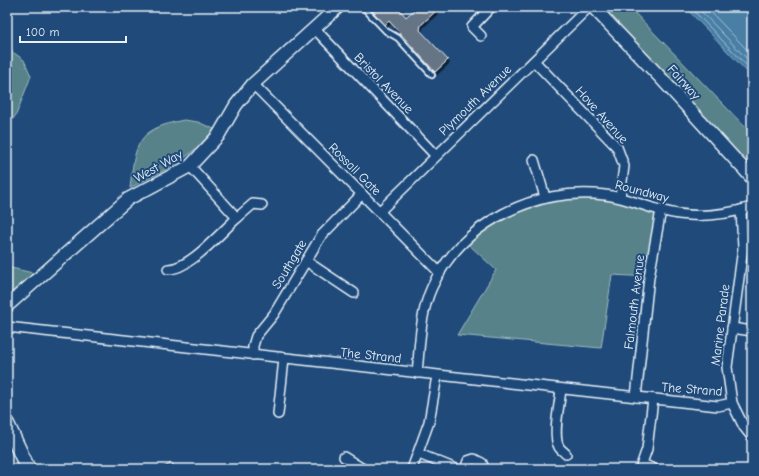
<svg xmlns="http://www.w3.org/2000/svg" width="759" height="476" font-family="'Comic Neue',sans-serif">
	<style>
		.green { fill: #598289; stroke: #a0bac0 }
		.water { fill: #487ea5; stroke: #88acc6 }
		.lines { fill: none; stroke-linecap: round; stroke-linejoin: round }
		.shore { stroke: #a8c3d7; stroke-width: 1 }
		.building { fill: #667586; stroke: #e8f1f8; filter: url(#shadow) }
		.lane-casing { stroke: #e8f1f8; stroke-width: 8 }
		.street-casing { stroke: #e8f1f8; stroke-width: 12 }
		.secondary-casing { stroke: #e8f1f8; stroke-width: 15 }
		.primary-casing { stroke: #e8f1f8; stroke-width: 17 }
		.lane { stroke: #1f4a7a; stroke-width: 4.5 }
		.street { stroke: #1f4a7a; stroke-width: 9 }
		.secondary { stroke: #1f4a7a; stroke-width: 12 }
		.primary { stroke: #1f4a7a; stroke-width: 14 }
		.labels { text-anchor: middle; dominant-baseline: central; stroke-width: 4; stroke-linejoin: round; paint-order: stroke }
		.street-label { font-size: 13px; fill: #e8f1f8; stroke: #1f4a7a }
	</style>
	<defs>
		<filter id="shadow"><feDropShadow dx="1.5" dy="3" stdDeviation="0" flood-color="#0009"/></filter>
	</defs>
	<rect width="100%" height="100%" fill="#1f4a7a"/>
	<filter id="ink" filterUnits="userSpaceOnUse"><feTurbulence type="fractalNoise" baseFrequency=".025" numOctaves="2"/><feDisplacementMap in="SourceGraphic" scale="8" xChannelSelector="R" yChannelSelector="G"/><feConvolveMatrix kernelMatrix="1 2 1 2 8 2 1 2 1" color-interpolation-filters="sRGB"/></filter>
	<g filter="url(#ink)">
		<!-- green -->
		<g class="green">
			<path d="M593 7H629L752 134V178Z"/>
			<path d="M7 48 24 60 31 76 16 115 7 127Z"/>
			<path d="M184 120 198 122 214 129C188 162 165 169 130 188 135 144 136 129 184 120Z"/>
			<path d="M585 194 661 210 649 277 612 275 601 348 457 335 496 270 465 241 517 207Z"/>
			<path d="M7 267 33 273 7 297Z"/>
		</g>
		<!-- water -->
		<path class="water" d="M685 7H752V77Z"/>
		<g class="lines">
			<!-- shore -->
			<g class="shore">
				<path d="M690 7 752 71"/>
				<path d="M697 7 752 64"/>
				<path d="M706 7 752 55"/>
			</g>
		</g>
		<!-- building -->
		<g class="building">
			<path d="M378 7H403L400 10 406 17 417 7H440L421 25 420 30 448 60 435 72 389 21 385 25 373 12Z"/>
			<path d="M172 463 175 469H160Z"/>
		</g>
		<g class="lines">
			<!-- lane casing -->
			<g class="lane-casing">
				<path id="lane" d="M363 7 386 31 398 38 432 75"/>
			</g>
			<!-- street casing -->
			<g class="street-casing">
				<g id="street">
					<path d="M314 28 436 156"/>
					<path d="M481 36 472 27 491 7"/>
					<path d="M534 61 617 147 624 166 620 197"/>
					<path d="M253 84 440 273"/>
					<path d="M534 160 545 197"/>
					<path d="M741 210 743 248 727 367 732 403 744 427 752 437"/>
					<path d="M379 212 589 7"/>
					<path d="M237 218 253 204 262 205"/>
					<path d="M306 261 354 293"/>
					<path d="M168 269C190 269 220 233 237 218L190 166"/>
					<path d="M7 327 718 406 732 403"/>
					<path d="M732 328 752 331"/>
					<path d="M253 355V346L256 336 274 314 321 236 362 194"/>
					<path d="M417 373C420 344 420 313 432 287 461 223 536 186 605 195 624 197 641 205 660 210 691 219 722 216 752 207"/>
					<path d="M561 389C560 403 552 435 559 447 560 449 564 452 566 454"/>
					<path d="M636 397 649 277 661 210"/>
					<path d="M278 414 284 359"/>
					<path d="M419 454 456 469"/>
					<path d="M344 457 363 469"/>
					<path d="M642 464 654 469"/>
					<path d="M412 469 429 422 437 376"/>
					<path d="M465 469 468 461 474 459 482 463 484 469"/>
					<path d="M640 469 647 449 653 399"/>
				</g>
			</g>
			<!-- secondary casing -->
			<g class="secondary-casing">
				<g id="secondary">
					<path d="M593 7 659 76 752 178"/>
					<path d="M7 306 128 199 190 166 218 136 236 105 253 84 338 7"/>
				</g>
			</g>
			<!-- primary casing -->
			<g class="primary-casing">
				<path id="primary" d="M7 424 28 469"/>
			</g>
			<!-- lane -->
			<use href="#lane" class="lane"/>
			<!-- street -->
			<use href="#street" class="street"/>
			<!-- secondary -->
			<use href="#secondary" class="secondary"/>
			<!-- primary -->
			<use href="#primary" class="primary"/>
		</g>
	</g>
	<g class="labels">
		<!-- street labels -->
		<g class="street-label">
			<text transform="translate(684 82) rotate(48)">Fairway</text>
			<text transform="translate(384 83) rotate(46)">Bristol Avenue</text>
			<text transform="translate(475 100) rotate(-44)">Plymouth Avenue</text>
			<text transform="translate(602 115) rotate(48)">Hove Avenue</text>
			<text transform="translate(158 166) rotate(-29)">West Way</text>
			<text transform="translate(355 169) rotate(45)">Rossall Gate</text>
			<text transform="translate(642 191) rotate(15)">Roundway</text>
			<text transform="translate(289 264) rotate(-59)">Southgate</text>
			<text transform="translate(634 302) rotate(-83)">Falmouth Avenue</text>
			<text transform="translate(720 325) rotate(-83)">Marine Parade</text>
			<text transform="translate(371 355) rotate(6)">The Strand</text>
			<text transform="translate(692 389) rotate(4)">The Strand</text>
		</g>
	</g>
	<!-- margin -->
	<rect width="759" height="476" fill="none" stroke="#1f4a7a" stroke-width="24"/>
	<rect x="12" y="12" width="735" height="452" fill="none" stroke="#e8f1f8" stroke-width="1.5" filter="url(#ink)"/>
	<!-- scale -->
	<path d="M20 36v6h106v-6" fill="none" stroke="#e8f1f8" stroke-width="2"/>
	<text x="26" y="36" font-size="12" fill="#e8f1f8" stroke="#1f4a7a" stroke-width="3" paint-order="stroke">100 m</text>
</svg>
